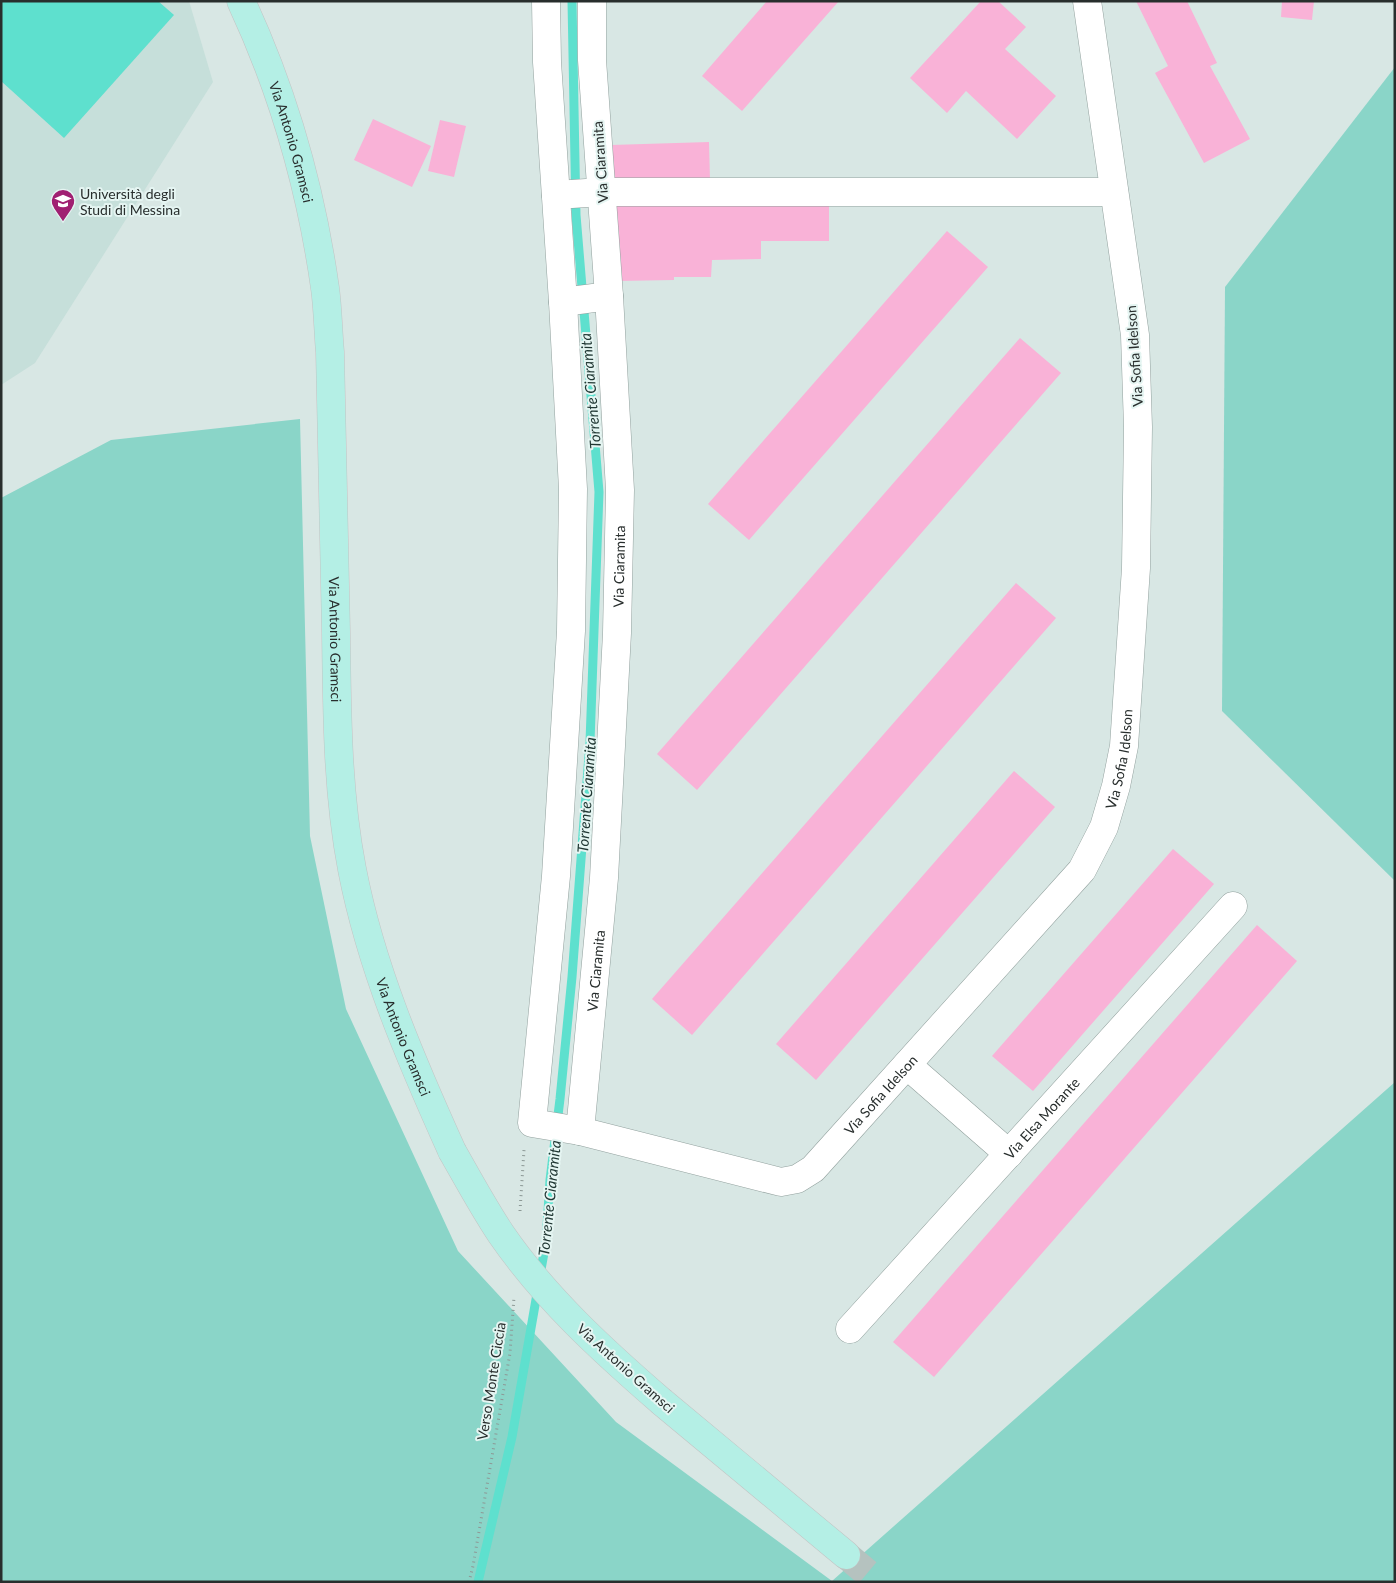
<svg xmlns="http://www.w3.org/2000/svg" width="1396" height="1583" font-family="Lato,sans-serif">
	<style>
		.built { fill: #c6dfda }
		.green { fill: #8ad5c8 }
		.water { fill: #5ee0ce }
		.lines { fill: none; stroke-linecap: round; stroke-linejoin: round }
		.stream { stroke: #5ee0ce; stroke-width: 9 }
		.building { fill: #f9b2d7 }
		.major-tunnel { stroke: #b5c2bf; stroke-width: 28; stroke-dasharray: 28 14; stroke-linecap: butt }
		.minor-casing { stroke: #92a19e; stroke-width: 29 }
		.major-casing { stroke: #c3c4c4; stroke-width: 29 }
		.path { stroke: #8d9996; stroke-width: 3; stroke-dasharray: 1 4; stroke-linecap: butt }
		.minor { stroke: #fff; stroke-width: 28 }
		.major { stroke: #b4efe5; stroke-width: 28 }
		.major-bridge-casing { stroke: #c3c4c4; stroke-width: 29; stroke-linecap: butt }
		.major-bridge { stroke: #b4efe5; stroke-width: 28 }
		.labels { text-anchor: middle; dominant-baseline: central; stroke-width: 4; stroke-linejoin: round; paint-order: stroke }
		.street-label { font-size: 14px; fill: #282e2d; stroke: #e5f5f2 }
		.poi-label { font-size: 14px; fill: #282e2d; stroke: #e5f5f2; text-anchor: start }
		.water-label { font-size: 15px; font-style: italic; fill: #213834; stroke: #e5f5f2 }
	</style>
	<rect width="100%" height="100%" fill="#d8e7e4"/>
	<!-- built -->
	<path class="built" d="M1 1H189L213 82 35 363 1 385Z"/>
	<!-- green -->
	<g class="green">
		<path d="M1395 67V881L1222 711 1225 287Z"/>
		<path d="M300 419 310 836 346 1009 458 1251 616 1422 832 1581 1395 1082V1582H1V498L111 440Z"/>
	</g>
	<!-- water -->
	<path class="water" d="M1 1H158L174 15 64 138 1 81Z"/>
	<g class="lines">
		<!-- stream -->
		<g class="stream">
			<path d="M540 1275 546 1242 550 1180 560 1099 572 977 590 742 599 492 576 215 572 1"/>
			<path d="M478 1582 512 1437 538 1288"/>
		</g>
	</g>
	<!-- building -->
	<g class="building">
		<path d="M767 1H839L742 111 702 76Z"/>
		<path d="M981 1H998L1026 27 1005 49 1056 96 1017 139 966 91 947 113 910 78Z"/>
		<path d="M1136 1H1187L1217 63 1210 66 1250 139 1204 163 1155 73 1168 66Z"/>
		<path d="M1282 1H1314L1312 20 1281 17Z"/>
		<path d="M373 119 431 146 412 187 354 160Z"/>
		<path d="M440 120 466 126 454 177 428 171Z"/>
		<path d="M709 142 710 180 612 183 611 145Z"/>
		<path d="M829 202V241H761V259L712 260 711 277H674V271V280L617 281V204Z"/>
		<path d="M947 231 988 267 749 540 708 504Z"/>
		<path d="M1020 338 1061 373 697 790 657 754Z"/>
		<path d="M1016 583 1056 618 692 1035 652 999Z"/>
		<path d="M1014 771 1055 807 816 1080 776 1044Z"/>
		<path d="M1173 849 1214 884 1033 1091 992 1056Z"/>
		<path d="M1257 925 1297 961 934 1377 893 1342Z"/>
	</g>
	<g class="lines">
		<!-- major-tunnel -->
		<path class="major-tunnel" d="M846 1555 878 1582"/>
		<!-- minor casing -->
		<g class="minor-casing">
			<g id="minor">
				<path id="s1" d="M546 1 547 62 563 302 573 489 571 631 556 876 532 1123 580 1131 781 1182 797 1179 813 1169 1082 870 1104 827 1116 786 1124 746 1136 568 1138 427 1135 335 1087 1"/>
				<path d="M556 195 602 192H1114"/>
				<path d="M563 302 609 296"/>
				<path d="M907 1065 1009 1154"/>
				<path id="s2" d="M580 1131 604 878 617 633 620 490 609 296 592 60V1"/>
				<path id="s3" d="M850 1329 1233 906"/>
			</g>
		</g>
		<!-- major casing -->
		<g class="major-casing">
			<g id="major">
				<path id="s4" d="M241 1C283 91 311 189 325 288 328 309 328 331 330 352 332 445 334 538 336 632 337 711 337 791 352 869 371 968 411 1060 452 1151"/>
				<path d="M662 1402 846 1555"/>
			</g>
		</g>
		<!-- path -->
		<g class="path">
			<path d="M520 1211 524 1150"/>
			<path d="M469 1582 473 1566 510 1353 514 1297"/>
		</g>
		<!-- minor -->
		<use href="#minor" class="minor"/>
		<!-- major -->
		<use href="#major" class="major"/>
		<!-- major-bridge casing -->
		<g class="major-bridge-casing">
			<path id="major-bridge" d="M452 1151C468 1179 483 1207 501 1234 545 1298 603 1351 662 1402"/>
		</g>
		<!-- major-bridge -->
		<use href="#major-bridge" class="major-bridge"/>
	</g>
	<!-- icons -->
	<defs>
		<g id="university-pin" transform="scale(1.25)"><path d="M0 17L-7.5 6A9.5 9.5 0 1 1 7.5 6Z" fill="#a02072" stroke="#e5f5f2"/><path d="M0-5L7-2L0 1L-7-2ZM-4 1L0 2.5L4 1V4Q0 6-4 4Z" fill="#fff"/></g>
	</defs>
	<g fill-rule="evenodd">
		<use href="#university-pin" x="63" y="201"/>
	</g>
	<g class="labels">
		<!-- street labels -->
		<g class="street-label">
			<text stroke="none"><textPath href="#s4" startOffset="150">Via Antonio Gramsci</textPath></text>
			<text transform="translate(600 162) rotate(-94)">Via Ciaramita</text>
			<text transform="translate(1134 356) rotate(-94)">Via Sofia Idelson</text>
			<text stroke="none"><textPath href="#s2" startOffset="566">Via Ciaramita</textPath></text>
			<text stroke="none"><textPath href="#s4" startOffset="652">Via Antonio Gramsci</textPath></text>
			<text stroke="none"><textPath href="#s1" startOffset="1936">Via Sofia Idelson</textPath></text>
			<text stroke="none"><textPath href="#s2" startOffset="161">Via Ciaramita</textPath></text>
			<text stroke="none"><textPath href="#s4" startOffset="1058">Via Antonio Gramsci</textPath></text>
			<text stroke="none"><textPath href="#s1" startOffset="1516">Via Sofia Idelson</textPath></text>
			<text stroke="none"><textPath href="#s3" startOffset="285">Via Elsa Morante</textPath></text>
			<text transform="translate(626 1368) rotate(42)">Via Antonio Gramsci</text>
			<text transform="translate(491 1381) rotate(-81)">Verso Monte Ciccia</text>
		</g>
		<!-- poi labels -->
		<g class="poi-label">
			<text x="80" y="193">Università degli<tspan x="80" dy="16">Studi di Messina</tspan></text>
		</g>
		<!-- water labels -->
		<g class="water-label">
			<text transform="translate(590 391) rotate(-95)">Torrente Ciaramita</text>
			<text transform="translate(586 795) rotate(-86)">Torrente Ciaramita</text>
			<text transform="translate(549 1198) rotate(-84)">Torrente Ciaramita</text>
		</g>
	</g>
	<!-- border -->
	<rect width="1396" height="1583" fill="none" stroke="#282e2d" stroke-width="5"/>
</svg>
